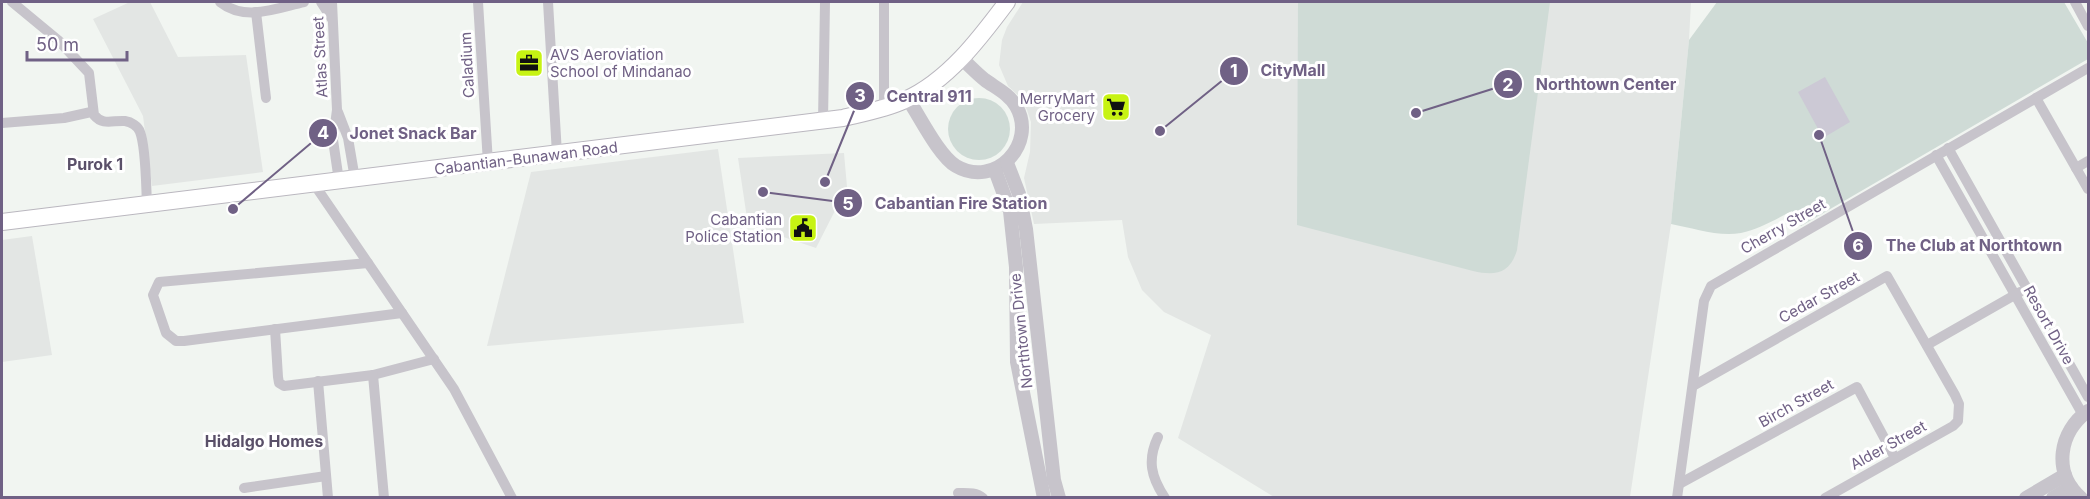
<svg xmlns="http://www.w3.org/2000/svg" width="2090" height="499" font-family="Inter,sans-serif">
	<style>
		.built { fill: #e3e6e4 }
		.green { fill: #cfdbd6 }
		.water { fill: #ccc9d5 }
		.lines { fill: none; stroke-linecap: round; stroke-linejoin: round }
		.primary-casing { stroke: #bab7bf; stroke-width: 18 }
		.minor { stroke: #c7c4cb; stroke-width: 10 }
		.tertiary { stroke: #c7c4cb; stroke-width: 14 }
		.primary { stroke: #fff; stroke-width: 16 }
		.labels { text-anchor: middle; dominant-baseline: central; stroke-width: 6; stroke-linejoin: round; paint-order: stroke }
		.poi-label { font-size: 15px; fill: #706185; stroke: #fff; text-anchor: end }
		.street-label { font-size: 15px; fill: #706185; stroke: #fff }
		.neighbourhood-label { font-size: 16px; font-weight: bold; fill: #5a5069; stroke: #fff }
		.leader { fill: none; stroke: #706185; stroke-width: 2 }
		.callout-dot { fill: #706185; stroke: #fff; stroke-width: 2 }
		.mark-label { font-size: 18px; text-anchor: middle; font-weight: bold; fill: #fff }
		.callout-label { font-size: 16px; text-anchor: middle; font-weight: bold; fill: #706185; stroke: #fff; stroke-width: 6; stroke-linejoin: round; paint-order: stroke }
	</style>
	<rect width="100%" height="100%" fill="#f1f5f1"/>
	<!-- built -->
	<g class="built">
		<path d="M130 2H150L178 57 246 55 263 172 152 186 143 116 93 19Z"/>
		<path d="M1023 2H1691L1689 40 1671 224 1630 497H1274L1178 438 1211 335 1164 312 1142 290 1128 257 1122 220 1034 224 1024 178 1030 152 1031 122 1027 110 1020 97 1008 86 999 65 1002 40 1007 27Z"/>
		<path d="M718 149 744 323 487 346 531 172Z"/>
		<path d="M844 153 847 187 816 248 748 225 738 158Z"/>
		<path d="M32 236 52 355 2 362V240Z"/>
	</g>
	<!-- green -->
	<g class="green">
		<path d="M1298 2H1550L1517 250C1510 274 1495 276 1473 271L1297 225Z"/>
		<path d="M1717 2H2064L2088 43V59L1801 226 1792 211C1776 219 1759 229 1741 233 1718 237 1693 228 1671 224L1689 40Z"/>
		<circle cx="979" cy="129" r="31"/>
	</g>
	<!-- water -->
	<path class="water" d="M1825 77 1850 122 1823 138 1798 92Z"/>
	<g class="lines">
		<!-- primary casing -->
		<g class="primary-casing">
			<path id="primary" d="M2 222 843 118C864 113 886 109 905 100 948 81 980 38 1007 2"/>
		</g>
		<!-- minor -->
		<g class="minor">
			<path d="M12 2 58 40 89 73 94 115C103 126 113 120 125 121 131 122 138 126 140 132 146 147 146 186 147 204"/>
			<path d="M220 2C245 22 277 8 304 2"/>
			<path d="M321 2 332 19"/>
			<path d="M332 2 337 110 333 140 339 181"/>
			<path d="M478 2 488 163"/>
			<path d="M548 2 557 154"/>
			<path d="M2075 2 2088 26"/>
			<path d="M256 12 266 98"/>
			<path d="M2036 98 2088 189"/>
			<path d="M884 108V2"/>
			<path d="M338 112 348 138 355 179"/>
			<path d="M823 121 825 2"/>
			<path d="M2 123 64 118 91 112"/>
			<path d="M1948 148 2088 397"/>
			<path d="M1936 155 2083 415"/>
			<path d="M2076 168 2088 161"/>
			<path d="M314 184 454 389 512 498"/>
			<path d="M368 263 159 282 153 295 166 333 176 341H184L402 313"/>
			<path d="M275 329 278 377 279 383 284 386 373 375 434 359"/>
			<path d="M1927 345 2020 292"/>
			<path d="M373 375 384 498"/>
			<path d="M318 381 328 498"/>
			<path d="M1693 386 1887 276 1955 395 1959 404 1958 421 1953 426 1825 498"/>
			<path d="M1158 437C1147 460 1151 477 1165 498"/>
			<path d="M1679 484 1857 387 1895 458"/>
			<path d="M244 488 326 476"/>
			<path d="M958 493C967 493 976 492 983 498"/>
			<path d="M1677 498 1704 301 1711 286 2088 68"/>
		</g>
		<!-- tertiary -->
		<g class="tertiary">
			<path d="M908 99C920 117 939 156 956 166 995 189 1038 144 1016 106 1009 94 996 88 985 80 976 73 969 65 961 58"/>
			<path d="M1007 163 1019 194 1026 229 1054 480 1059 498"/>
			<path d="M995 170 1010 211 1016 267 1017 362 1044 498"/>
			<path d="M2026 498 2065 475"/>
			<path d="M2053 498 2071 487"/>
			<path d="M2081 498C2052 473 2059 431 2088 411"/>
		</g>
		<!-- primary -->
		<use href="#primary" class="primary"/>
	</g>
	<!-- icons -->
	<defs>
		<g id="office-square" transform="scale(1.5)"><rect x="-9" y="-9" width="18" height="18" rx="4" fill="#c7f313" stroke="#fff"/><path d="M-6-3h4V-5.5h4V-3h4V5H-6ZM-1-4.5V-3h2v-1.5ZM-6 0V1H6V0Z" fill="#111"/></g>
		<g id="supermarket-square" transform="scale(1.5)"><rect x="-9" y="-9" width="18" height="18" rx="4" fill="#c7f313" stroke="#fff"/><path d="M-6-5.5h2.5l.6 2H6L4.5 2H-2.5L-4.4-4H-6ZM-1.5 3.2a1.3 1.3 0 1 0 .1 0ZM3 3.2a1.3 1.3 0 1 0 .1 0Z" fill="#111"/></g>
		<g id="civic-square" transform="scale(1.5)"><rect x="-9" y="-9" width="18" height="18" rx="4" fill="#c7f313" stroke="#fff"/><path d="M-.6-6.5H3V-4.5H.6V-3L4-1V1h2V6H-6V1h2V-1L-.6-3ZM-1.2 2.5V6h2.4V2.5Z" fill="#111"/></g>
	</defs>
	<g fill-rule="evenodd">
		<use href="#office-square" x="529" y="63"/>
		<use href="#supermarket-square" x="1116" y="107"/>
		<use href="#civic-square" x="803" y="228"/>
	</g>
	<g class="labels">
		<!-- poi labels -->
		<g class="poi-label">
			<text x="550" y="54" text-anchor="start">AVS Aeroviation<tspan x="550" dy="17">School of Mindanao</tspan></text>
			<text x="1095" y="98">MerryMart<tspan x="1095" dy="17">Grocery</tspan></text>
			<text x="782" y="219">Cabantian<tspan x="782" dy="17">Police Station</tspan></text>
		</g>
		<!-- street labels -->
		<g class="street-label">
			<text transform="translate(320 57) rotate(-93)">Atlas Street</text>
			<text transform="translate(467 65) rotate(-93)">Caladium</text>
			<text transform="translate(526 158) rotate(-7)">Cabantian-Bunawan Road</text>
			<text transform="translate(1783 226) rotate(-30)">Cherry Street</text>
			<text transform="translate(1819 297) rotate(-29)">Cedar Street</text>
			<text transform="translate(2049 325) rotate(61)">Resort Drive</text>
			<text transform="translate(1021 331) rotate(-96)">Northtown Drive</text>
			<text transform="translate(1796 403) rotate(-29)">Birch Street</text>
			<text transform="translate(1888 445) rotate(-29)">Alder Street</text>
		</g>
		<!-- neighbourhood labels -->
		<g class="neighbourhood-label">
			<text x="95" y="164">Purok 1</text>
			<text x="264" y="441">Hidalgo Homes</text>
		</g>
	</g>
	<!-- callouts -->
	<path class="leader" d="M1160 131L1234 71M1416 113L1508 84M825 182L860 96M233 209L323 133M763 192L848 203M1819 135L1858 246"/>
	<g class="callout-dot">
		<circle cx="1160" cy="131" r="6"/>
		<circle cx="1416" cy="113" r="6"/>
		<circle cx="825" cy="182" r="6"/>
		<circle cx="233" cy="209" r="6"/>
		<circle cx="763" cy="192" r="6"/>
		<circle cx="1819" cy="135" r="6"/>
		<circle cx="1234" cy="71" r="15"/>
		<circle cx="1508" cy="84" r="15"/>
		<circle cx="860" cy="96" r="15"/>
		<circle cx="323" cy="133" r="15"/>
		<circle cx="848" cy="203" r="15"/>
		<circle cx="1858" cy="246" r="15"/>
	</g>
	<g class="mark-label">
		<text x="1234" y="77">1</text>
		<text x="1508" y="91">2</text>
		<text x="860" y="102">3</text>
		<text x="323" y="139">4</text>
		<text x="848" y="210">5</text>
		<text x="1858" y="252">6</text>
	</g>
	<g class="callout-label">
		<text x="1293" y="76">CityMall</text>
		<text x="1606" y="90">Northtown Center</text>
		<text x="929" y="102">Central 911</text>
		<text x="413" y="139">Jonet Snack Bar</text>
		<text x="961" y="209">Cabantian Fire Station</text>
		<text x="1974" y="251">The Club at Northtown</text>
	</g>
	<!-- border -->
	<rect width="2090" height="499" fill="none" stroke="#706185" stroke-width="6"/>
	<!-- scale -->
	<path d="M27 51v9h100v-9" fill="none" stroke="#706185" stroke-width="3"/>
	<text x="36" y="51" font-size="18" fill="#706185" stroke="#ffffff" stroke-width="4.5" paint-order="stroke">50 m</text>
</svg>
